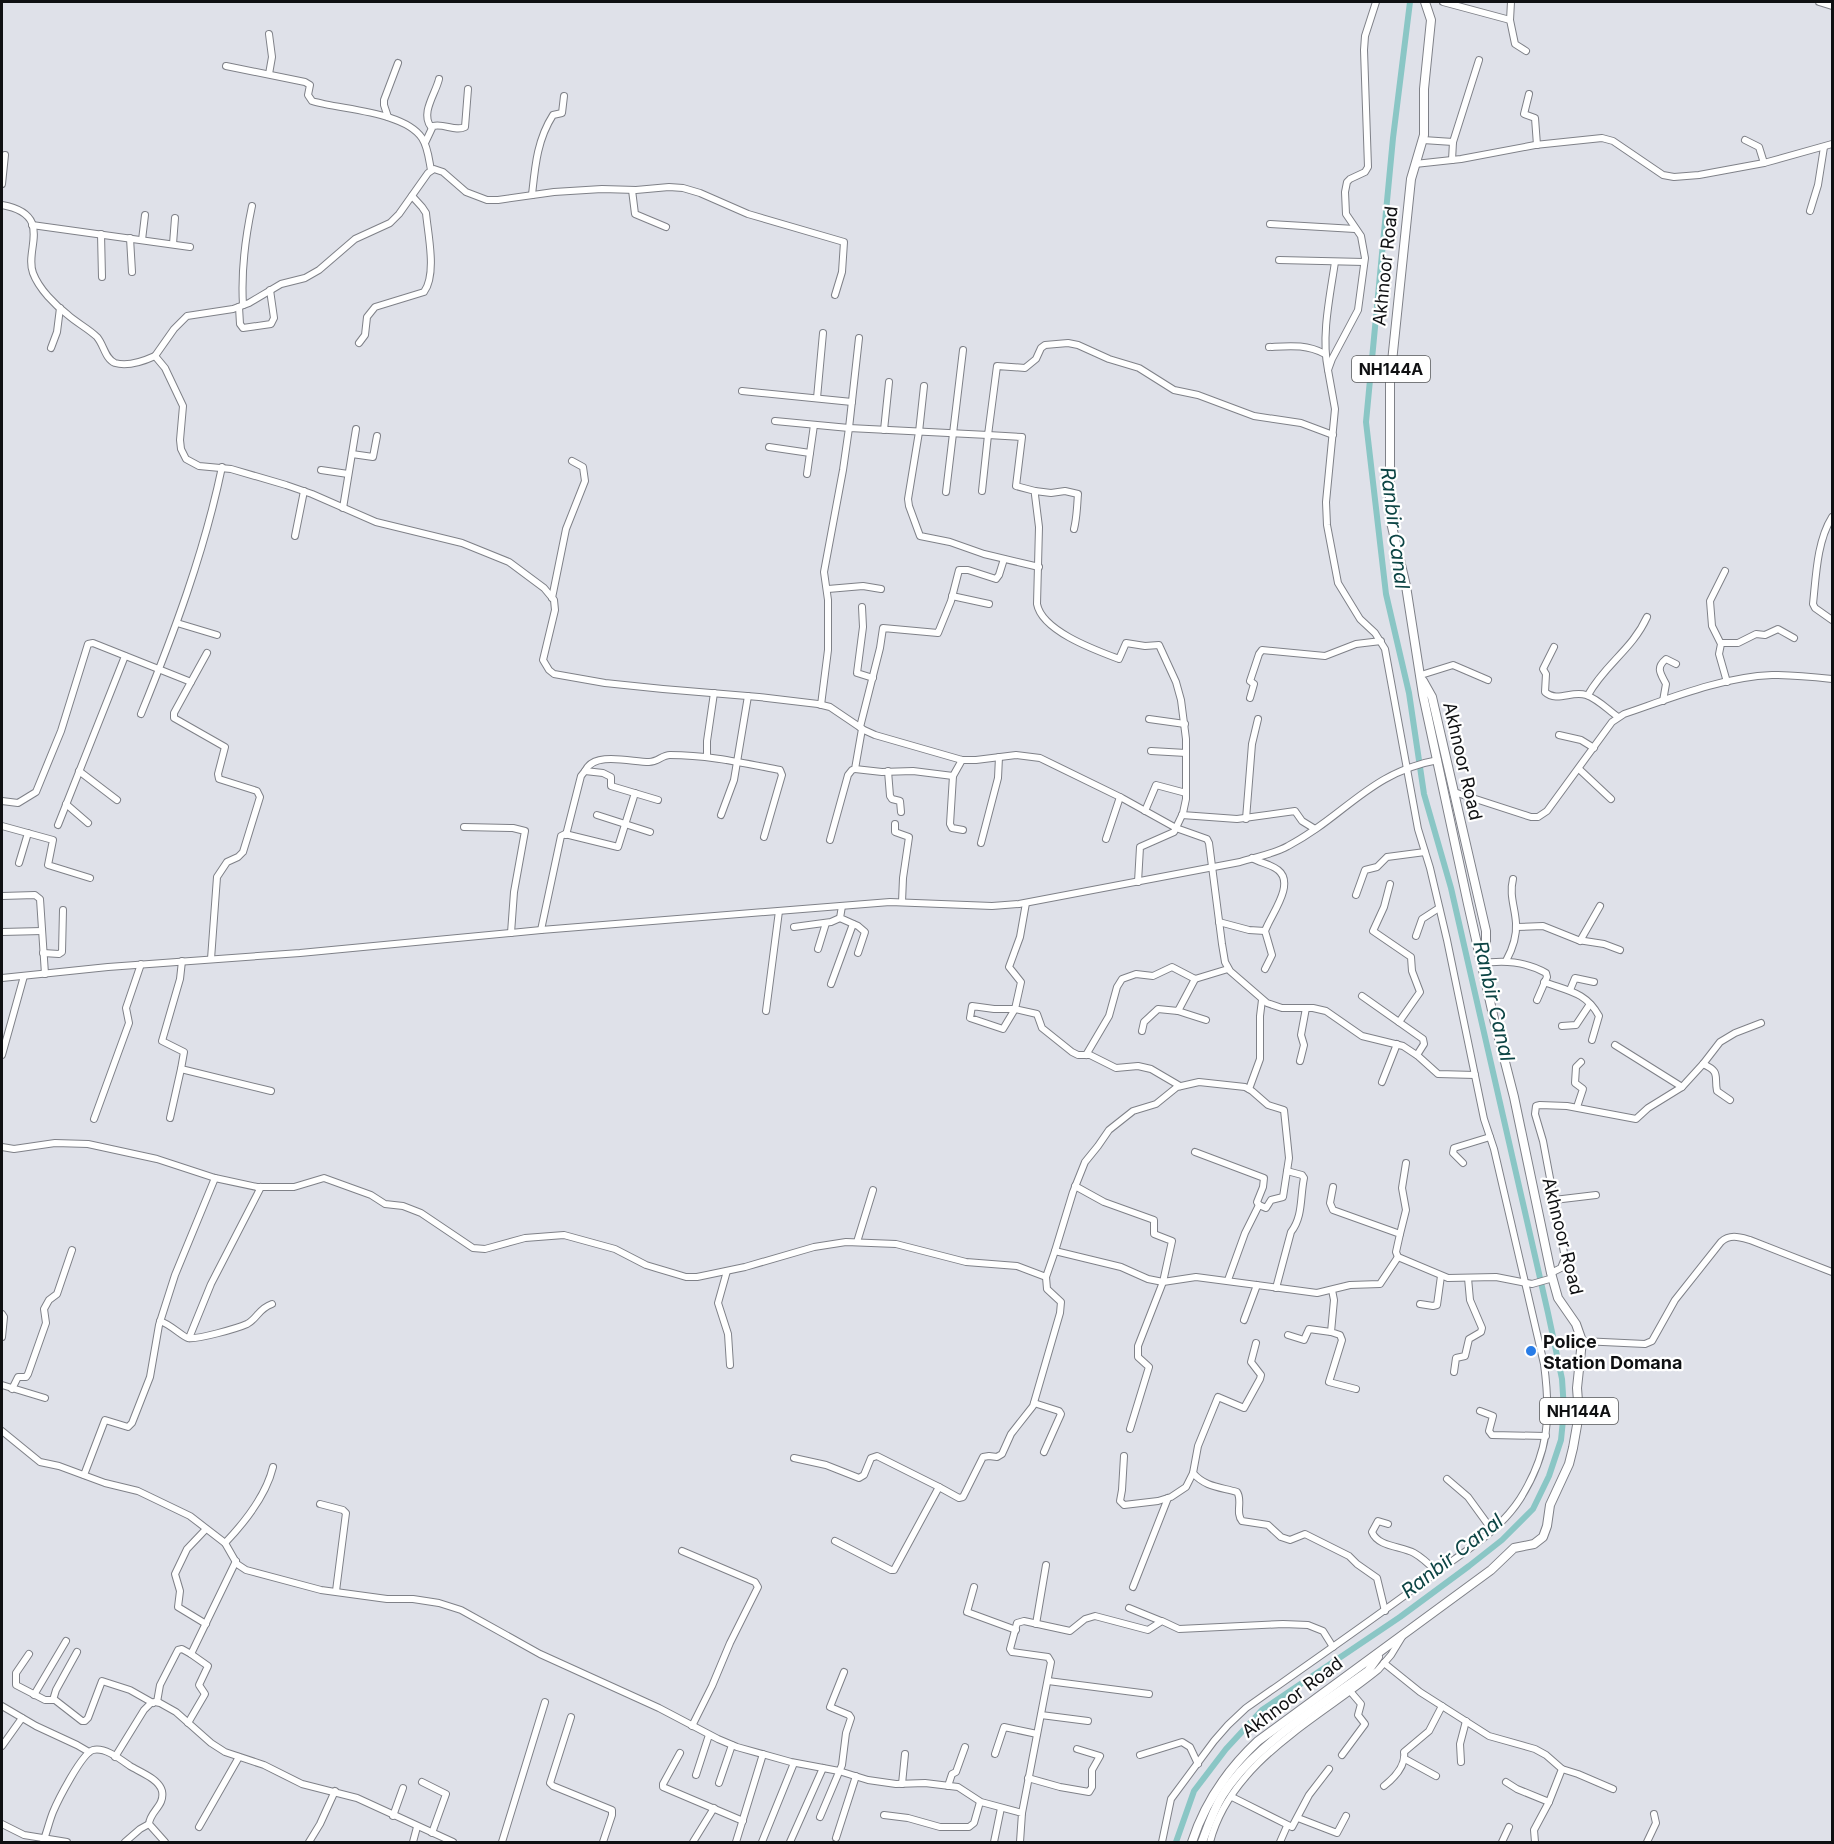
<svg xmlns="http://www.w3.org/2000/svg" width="1834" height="1844" font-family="Inter,sans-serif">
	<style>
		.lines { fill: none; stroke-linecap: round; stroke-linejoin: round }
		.canal { stroke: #8ac6c5; stroke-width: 6 }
		.minor-casing { stroke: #7f8188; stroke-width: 8 }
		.highway-casing { stroke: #7f8188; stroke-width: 10 }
		.minor { stroke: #fff; stroke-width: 6 }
		.highway { stroke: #fff; stroke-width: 8 }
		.poi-dot { fill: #287ce7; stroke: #fff; stroke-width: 2 }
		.labels { text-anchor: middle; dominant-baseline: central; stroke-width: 4.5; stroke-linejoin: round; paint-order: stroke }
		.shield { fill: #fff; stroke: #575859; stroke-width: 1.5 }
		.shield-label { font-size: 16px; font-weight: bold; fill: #0f1012 }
		.street-label { font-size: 18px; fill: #0f1012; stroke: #fff }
		.poi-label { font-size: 18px; font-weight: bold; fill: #0f1012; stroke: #fff; text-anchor: start }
		.water-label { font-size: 20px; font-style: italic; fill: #0c4444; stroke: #fff }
	</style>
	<rect width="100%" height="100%" fill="#dfe1e9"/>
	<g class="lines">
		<!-- canal -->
		<path class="canal" d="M1176 1842 1194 1791 1226 1749 1262 1710 1400 1617 1469 1566 1502 1540 1533 1509 1549 1476 1561 1440 1564 1410 1562 1379 1548 1313 1451 888 1424 794 1409 693 1386 594 1366 422 1393 138 1410 2"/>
		<!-- minor casing -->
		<g class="minor-casing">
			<g id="minor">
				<path d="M1443 2 1510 20"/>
				<path d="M1511 2 1510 20 1515 44 1526 51"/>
				<path d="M1819 2 1832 6"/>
				<path d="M226 66 305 82 310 85 308 95 312 101C341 110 404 111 422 138 428 147 429 160 431 170"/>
				<path d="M269 74 272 57 269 34"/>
				<path d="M1529 94 1524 114 1535 118 1537 145"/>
				<path d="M388 117 384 105V100L398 63"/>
				<path d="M431 127C420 113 436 93 439 79"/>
				<path d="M1423 140 1453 142"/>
				<path d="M1745 140 1759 147 1764 163"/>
				<path d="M425 143 433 126C444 123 455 132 465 127L468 89"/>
				<path d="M1452 160 1453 142 1479 60"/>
				<path d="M1415 164 1461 159 1535 145 1602 138 1613 141 1663 175 1674 177 1699 175 1764 163 1832 144"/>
				<path d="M2 184 5 155"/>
				<path d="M632 190 635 214 666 227"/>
				<path d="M532 195C535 167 537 140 553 115L562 113 564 96"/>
				<path d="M2 205C13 207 27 211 32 223 38 239 27 257 33 273 39 289 55 305 68 315 77 323 89 329 97 337 104 345 105 359 115 363 128 367 144 361 155 356L165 368 183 406 180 440 181 449 186 459 199 466 231 469 286 485 312 494 376 522 462 543 509 562 544 588 554 600 555 610 543 660 549 670 554 674 605 683 663 689 759 697 818 704 830 707 864 730 875 735 962 760H976L1016 755 1040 758 1122 798 1176 828 1207 839 1209 843 1222 944 1225 962 1230 971 1267 1003 1282 1008H1313L1326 1011 1362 1036 1403 1046 1418 1056 1438 1074 1475 1075"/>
				<path d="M1810 211 1818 185 1824 147"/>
				<path d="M1270 224 1355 229"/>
				<path d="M32 225 190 247"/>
				<path d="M101 234 102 277"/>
				<path d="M130 238 132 272"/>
				<path d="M142 240 145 215"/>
				<path d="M173 244 175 218"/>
				<path d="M1279 260 1364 262"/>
				<path d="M243 305C241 272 245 239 252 206"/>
				<path d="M239 307 240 324 243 328 271 324 274 318 270 290"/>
				<path d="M359 343 365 335 367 317 375 307 424 292C437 274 428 235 426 213L422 207 412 196"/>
				<path d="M1269 347C1290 346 1306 344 1325 354"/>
				<path d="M51 348 57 332 60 308"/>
				<path d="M155 356 174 329 187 316 233 309 249 303 281 284 305 278 319 270 355 239 390 223 399 214 428 173 434 169 443 172 466 192 487 200H498L554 192 602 189 636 190 669 187 683 188 700 193 748 214 844 242 842 272 835 295"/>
				<path d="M1328 370C1321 336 1330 296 1335 262"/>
				<path d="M924 386 919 432 908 499 909 506 920 536 950 542 984 554 1039 567"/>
				<path d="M742 391 852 402"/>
				<path d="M817 398 823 333"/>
				<path d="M775 421 849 428 859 338"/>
				<path d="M884 430 889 382"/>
				<path d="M769 447 810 453"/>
				<path d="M352 454 373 457 377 436"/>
				<path d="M321 470 348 474"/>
				<path d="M807 474 814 425"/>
				<path d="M982 491 988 435 1022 437 1016 486 1035 491V495L1039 527 1037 604C1042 631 1095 650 1119 659L1126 643 1145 646 1159 645 1176 682 1181 700 1186 739V799L1183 813 1174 832 1140 847 1138 882"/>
				<path d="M1035 491 1051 493 1065 491 1078 494C1077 506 1077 517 1074 529"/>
				<path d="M946 492 963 350"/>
				<path d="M343 508 356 429"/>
				<path d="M1832 517C1817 541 1816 576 1813 604L1815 608 1832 620"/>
				<path d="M295 536 304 491"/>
				<path d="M1725 571 1710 601 1712 626 1721 644 1719 654 1727 682"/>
				<path d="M828 589 863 586 881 589"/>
				<path d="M952 596 989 604"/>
				<path d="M552 598 566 529 585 481 583 467 572 461"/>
				<path d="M862 607 863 627 857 673 873 678"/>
				<path d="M177 623 217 635"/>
				<path d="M1721 643H1738L1756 634 1765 635 1778 629 1794 638"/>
				<path d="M1554 647 1543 669 1546 674 1545 692C1557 703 1572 690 1586 695 1598 699 1608 710 1618 717"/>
				<path d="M1421 675 1453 665 1488 680"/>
				<path d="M191 682 207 653"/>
				<path d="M1588 695C1605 664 1632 650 1647 617"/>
				<path d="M1250 698 1254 684 1250 681 1259 654 1262 650 1325 656 1356 644 1381 641"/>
				<path d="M1663 701 1666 684C1661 674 1655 668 1666 659L1676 664"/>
				<path d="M821 705 828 650V600L824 572 843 470 849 428 988 435 997 366 1025 368 1036 359 1041 348 1045 345 1068 343 1078 345 1109 359 1139 368 1174 390 1198 395 1254 416 1301 423 1333 435"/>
				<path d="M141 714C174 633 204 553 222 467"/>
				<path d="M1149 719 1185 724"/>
				<path d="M860 727 880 648 883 628 938 633 951 601 959 570H968L996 579 999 575 1004 559"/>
				<path d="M1559 735 1581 740 1594 748"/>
				<path d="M1151 751 1186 753"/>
				<path d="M707 756V741L714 693"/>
				<path d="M962 760 953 776 950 824 952 828 963 830"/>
				<path d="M855 769 882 772 913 771 953 776"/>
				<path d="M1579 769 1611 799"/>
				<path d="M79 771 117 800"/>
				<path d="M585 771C594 751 631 762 649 762 658 762 662 755 670 755 708 755 743 763 780 770L782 775 764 837"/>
				<path d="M888 771 890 796 892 799 900 801 901 812"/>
				<path d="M1454 792 1531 817H1538L1547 811 1612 722 1624 714C1671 698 1722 677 1772 675 1792 675 1813 677 1832 679"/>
				<path d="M2 801 18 803 36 792 61 731 88 644 93 643 191 682 174 713V718L225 747 218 774 219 779 257 791 260 797 243 852 238 857 227 862 217 877 211 959"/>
				<path d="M66 804 88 823"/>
				<path d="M1145 811 1156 785 1186 793"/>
				<path d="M597 815 650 832"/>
				<path d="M721 815 734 780 748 696"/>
				<path d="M1182 815 1237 819 1295 811 1302 821 1315 829"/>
				<path d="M1246 819 1252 744 1258 719"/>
				<path d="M895 824V832L909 837 903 878 902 902"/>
				<path d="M58 825 125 656"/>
				<path d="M2 826 53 840 48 865 90 878"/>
				<path d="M464 827 513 828 525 831 514 892 511 933"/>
				<path d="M566 835 581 776 585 771 603 773 611 777V786L658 800"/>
				<path d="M1106 839 1120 797"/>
				<path d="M830 840 848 775 852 770 855 769 862 729"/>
				<path d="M981 843 998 778 999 757"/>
				<path d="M1252 858C1260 863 1271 864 1278 870 1296 884 1270 916 1265 931L1272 955 1265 969"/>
				<path d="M19 863 28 833"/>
				<path d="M1390 884 1384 907 1373 931 1411 957 1412 971 1420 992 1399 1022"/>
				<path d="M1356 895 1365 870 1377 867 1387 857 1425 852"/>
				<path d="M2 896 35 895 40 899 45 974"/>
				<path d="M1026 903 1020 937 1009 967 1021 982 1015 1009 1037 1014 1042 1028 1072 1052 1078 1055H1090L1116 1068 1138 1066 1151 1069 1180 1086"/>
				<path d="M842 906 840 918 858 926 865 932 858 953"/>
				<path d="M1219 922 1249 930 1265 931"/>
				<path d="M794 927 831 922 840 918"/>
				<path d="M1516 927 1543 926 1578 940 1604 944 1620 950"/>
				<path d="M541 930 561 836 565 834 618 847 635 793"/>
				<path d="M2 932 42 931"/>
				<path d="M1416 936 1422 919 1439 908"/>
				<path d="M1580 941 1600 906"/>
				<path d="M818 949 826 923"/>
				<path d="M43 953 59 954 62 952 63 910"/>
				<path d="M182 961 180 979 162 1041 184 1052 181 1069 271 1091"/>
				<path d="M1506 961C1512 950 1517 937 1516 923 1515 907 1509 895 1513 879"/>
				<path d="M1481 964C1502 959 1527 962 1546 973L1547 977 1537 1000"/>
				<path d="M2 978 108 967 300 953 541 930 890 902 992 906 1019 904 1240 862C1256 857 1274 854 1288 846 1344 817 1370 772 1438 760"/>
				<path d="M1544 982C1568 991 1586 992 1599 1016L1592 1040"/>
				<path d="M831 984 853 924"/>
				<path d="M1570 990 1575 978 1594 982"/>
				<path d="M1362 996 1423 1039 1424 1044 1417 1055"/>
				<path d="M972 1006 994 1009H1015L1003 1029 970 1018Z"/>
				<path d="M766 1011 779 911"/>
				<path d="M1178 1011 1206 1020"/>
				<path d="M1562 1026 1576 1025 1590 1004"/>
				<path d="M1142 1031 1144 1022 1158 1009 1178 1011 1195 979"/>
				<path d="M1615 1045 1682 1087"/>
				<path d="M2 1055 24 976"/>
				<path d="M1086 1055 1109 1016 1117 987 1122 979 1136 974 1153 976 1172 967 1195 979 1228 969"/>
				<path d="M1300 1061 1304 1045 1301 1035 1306 1008"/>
				<path d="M1703 1064C1721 1072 1714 1076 1717 1091L1730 1100"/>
				<path d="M1382 1082 1397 1044"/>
				<path d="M1249 1089 1260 1059V1016L1262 1000"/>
				<path d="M1577 1107 1583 1089 1575 1083 1576 1067 1581 1062"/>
				<path d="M170 1118 181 1069"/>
				<path d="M94 1119 129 1023 126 1008 141 964"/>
				<path d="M2 1147 14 1149 55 1143 88 1144 157 1159 215 1178 257 1187H294L324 1178 371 1195 385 1204 403 1206 421 1213 473 1248 485 1249 525 1238 564 1235 615 1249 646 1265 686 1277H697L745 1267 814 1247 846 1242 896 1244 966 1262 1017 1266 1046 1277 1055 1251 1121 1267 1148 1279 1163 1282 1196 1277 1317 1293 1350 1285 1380 1284 1398 1257 1448 1278 1496 1277 1532 1284 1553 1278"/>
				<path d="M1195 1152 1264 1178 1263 1187 1257 1202 1259 1205"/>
				<path d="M1463 1163 1453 1153 1454 1148 1490 1137"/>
				<path d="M1075 1186 1104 1202 1154 1220V1234L1172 1241 1163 1282 1138 1346V1357L1149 1367 1130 1429"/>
				<path d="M1333 1187 1330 1203 1333 1210 1400 1234 1396 1252 1398 1257"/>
				<path d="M1554 1200 1596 1195"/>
				<path d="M1400 1234 1406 1210 1402 1188 1406 1163"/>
				<path d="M857 1242 873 1190"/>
				<path d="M1055 1251 1073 1192 1085 1162 1098 1146 1109 1130 1133 1111 1156 1104 1177 1087 1199 1082 1245 1087 1252 1091 1268 1105 1284 1110 1289 1158 1283 1197 1271 1200 1266 1208 1259 1205 1245 1233 1228 1280"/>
				<path d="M727 1271 718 1303 728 1334 730 1365"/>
				<path d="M1551 1273 1561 1268 1565 1258 1543 1141 1535 1114 1536 1106 1540 1105 1567 1106 1636 1119 1648 1108 1682 1087 1703 1064 1720 1042 1735 1033 1761 1023"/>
				<path d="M1276 1288 1291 1232C1303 1217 1300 1197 1304 1178L1302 1175 1287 1171"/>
				<path d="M1332 1290 1334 1300 1331 1332 1340 1335 1342 1340 1329 1382 1356 1389"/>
				<path d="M1420 1304 1433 1306 1437 1305 1441 1276"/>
				<path d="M2 1314 4 1317 2 1337"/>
				<path d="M1244 1320 1257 1285"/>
				<path d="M160 1321C170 1324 183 1337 188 1338 197 1340 238 1328 247 1324 258 1318 258 1309 272 1304"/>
				<path d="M1288 1335 1304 1340 1309 1329 1331 1332"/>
				<path d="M189 1338 211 1284 261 1187"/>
				<path d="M1582 1341 1645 1344 1652 1341 1675 1300 1721 1242C1730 1234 1739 1237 1750 1240L1832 1272"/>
				<path d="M1256 1343 1251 1362 1261 1375 1260 1379 1244 1408 1218 1397 1198 1446 1193 1473C1205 1487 1220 1487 1237 1492 1243 1500 1235 1513 1242 1521L1268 1525 1281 1537 1290 1540 1305 1534 1349 1556 1357 1564 1377 1578 1385 1611"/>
				<path d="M1454 1372 1456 1358 1465 1356 1469 1339 1481 1332 1482 1328 1470 1300 1468 1278"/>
				<path d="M2 1385 45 1398"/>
				<path d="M12 1389 18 1377H26L28 1374 46 1323 44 1309 49 1300 57 1294 72 1250"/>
				<path d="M1034 1403 1059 1411 1061 1414 1044 1452"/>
				<path d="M1480 1411 1493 1416 1489 1431 1492 1435 1546 1436"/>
				<path d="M2 1431 40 1462 59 1466 105 1483 138 1491 190 1516 225 1543 237 1564 246 1570 321 1590 387 1599H413L439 1603 461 1610 540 1654 659 1708 718 1739 737 1747 791 1762 839 1771 868 1780 896 1784 925 1783 958 1787 981 1802 1022 1813 1020 1842"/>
				<path d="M1124 1456 1122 1490 1120 1501 1124 1505 1158 1501 1171 1497 1186 1487 1193 1473"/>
				<path d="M794 1458 826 1465 859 1478 864 1475 871 1458 877 1456 939 1487"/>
				<path d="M84 1475 105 1420 128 1427 132 1423 150 1377 159 1325 175 1275 215 1178"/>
				<path d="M1447 1479 1468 1497 1492 1530"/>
				<path d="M320 1504 343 1510 346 1513 336 1591"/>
				<path d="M1388 1524 1378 1521 1372 1532C1378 1547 1401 1546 1414 1553 1423 1558 1430 1565 1437 1572"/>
				<path d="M206 1529 187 1549 175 1574 180 1591 178 1607 206 1624"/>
				<path d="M835 1541 891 1570H894L939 1487 959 1498 963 1497 983 1457 989 1456 997 1457 1002 1454 1011 1434 1033 1406 1060 1313 1061 1302 1047 1289 1046 1277"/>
				<path d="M225 1543C245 1522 266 1496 273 1467"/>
				<path d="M682 1551 755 1582 758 1587 730 1643 712 1686 692 1726"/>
				<path d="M974 1587 967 1612 1016 1630"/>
				<path d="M1133 1587 1168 1498"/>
				<path d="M1129 1608 1161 1621"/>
				<path d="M1036 1624 1046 1565"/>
				<path d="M29 1654 16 1673V1685L45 1700H55L82 1721H85L88 1718 102 1681 130 1690 153 1703"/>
				<path d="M1384 1663 1420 1692 1489 1736 1535 1749 1546 1755 1562 1769 1578 1774 1613 1789"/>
				<path d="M1048 1681 1149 1694"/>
				<path d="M34 1695 66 1641"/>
				<path d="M53 1700 56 1690 77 1652"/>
				<path d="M157 1702 160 1685 178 1650 182 1649 191 1654 236 1561"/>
				<path d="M2 1706 36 1726 77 1745 89 1752"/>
				<path d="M1041 1715 1088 1721"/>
				<path d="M571 1717 550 1783 553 1786 612 1810V1815L603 1842"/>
				<path d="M188 1723 205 1694 199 1685 208 1666 191 1654"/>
				<path d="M2 1746 22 1718"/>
				<path d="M680 1753 663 1784V1787L743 1821"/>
				<path d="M995 1754 1004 1727 1037 1734"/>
				<path d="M1140 1755 1182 1742 1190 1747 1198 1764"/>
				<path d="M1342 1755 1365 1724 1358 1715 1361 1704 1350 1691"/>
				<path d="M115 1757 144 1710 151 1703 155 1702 160 1703 176 1712 211 1743 225 1752 264 1765 302 1784 357 1798 453 1842"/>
				<path d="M1405 1759 1436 1776"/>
				<path d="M1461 1762 1460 1744 1466 1721"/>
				<path d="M696 1775 709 1735"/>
				<path d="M1028 1778 1060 1787 1089 1792 1092 1787V1770L1100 1756 1077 1749"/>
				<path d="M422 1782 446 1794 432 1833"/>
				<path d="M1506 1782 1517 1789 1549 1802"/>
				<path d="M719 1783 732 1745"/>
				<path d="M902 1784 905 1754"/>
				<path d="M948 1786 952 1774 956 1772 965 1747"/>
				<path d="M1384 1786C1394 1778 1406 1765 1404 1752L1429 1731 1442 1706"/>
				<path d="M1232 1797 1292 1827 1309 1795 1329 1769"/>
				<path d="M1022 1813 1051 1662 1048 1657 1012 1652 1010 1649 1017 1623 1024 1621 1070 1631 1085 1619 1095 1616 1148 1630 1162 1621 1179 1629 1283 1624 1308 1625 1323 1631 1333 1647"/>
				<path d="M884 1815 908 1818 940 1827H969L974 1823 980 1802"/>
				<path d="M393 1816 403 1788"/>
				<path d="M820 1817 842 1765 846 1733 851 1718 849 1715 830 1707 844 1672"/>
				<path d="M1298 1818 1337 1833 1346 1816"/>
				<path d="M2 1824 24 1835 67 1842"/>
				<path d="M199 1827 239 1757"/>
				<path d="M836 1838 856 1776"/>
				<path d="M43 1842C47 1832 49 1822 53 1812 58 1800 82 1753 93 1750 105 1747 120 1759 130 1766 140 1772 159 1779 162 1791 165 1806 150 1811 149 1824L165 1842"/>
				<path d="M125 1842 140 1829 149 1824"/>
				<path d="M309 1842 320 1824 335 1791"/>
				<path d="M413 1842 417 1827"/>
				<path d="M502 1842 545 1702"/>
				<path d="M693 1842 714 1808"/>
				<path d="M736 1842 763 1754"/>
				<path d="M762 1842 794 1763"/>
				<path d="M790 1842 823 1768"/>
				<path d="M994 1842 1001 1808"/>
				<path d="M1162 1842 1171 1799 1214 1741 1228 1725 1246 1708C1310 1663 1375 1618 1438 1571 1467 1550 1500 1530 1520 1499 1549 1453 1551 1417 1544 1364L1494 1149 1484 1119 1447 940 1430 868 1418 829 1385 649 1375 633 1360 619 1338 583 1327 525 1326 502 1335 409 1328 370 1332 359 1358 310 1365 258 1361 236 1346 214 1345 192 1347 182 1350 179 1365 172 1368 167 1364 50 1365 36 1376 2"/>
				<path d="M1210 1842C1231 1761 1318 1719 1378 1670L1391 1655 1402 1637"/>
				<path d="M1280 1842 1287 1826"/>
				<path d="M1502 1842 1509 1827"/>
				<path d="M1535 1842 1534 1830 1549 1802 1562 1769"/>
				<path d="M1647 1842 1656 1823 1654 1814"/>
			</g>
		</g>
		<!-- highway casing -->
		<g class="highway-casing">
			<g id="highway">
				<path d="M1423 681 1432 697 1486 931V942L1480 958"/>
				<path d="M1192 1842C1205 1802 1227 1770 1258 1741L1491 1570 1514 1548 1534 1544 1543 1537 1547 1526 1550 1505 1569 1464 1573 1448 1579 1414 1577 1388 1582 1341 1576 1324 1558 1298 1551 1273 1514 1097 1494 1019 1468 904 1423 695 1406 586 1390 518V381L1411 179 1424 135V89L1431 20 1425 2"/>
				<path d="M1202 1842C1208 1826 1213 1811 1222 1796 1252 1747 1321 1705 1368 1671L1378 1657"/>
			</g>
		</g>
		<!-- minor -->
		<use href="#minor" class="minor"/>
		<!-- highway -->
		<use href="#highway" class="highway"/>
	</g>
	<!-- markers -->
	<circle class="poi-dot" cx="1531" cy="1351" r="6"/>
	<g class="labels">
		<!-- shield labels -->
		<g class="shield">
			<rect x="1352" y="356" width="78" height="26" rx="4.5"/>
			<rect x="1540" y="1398" width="78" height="26" rx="4.5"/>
		</g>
		<g class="shield-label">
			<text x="1391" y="369">NH144A</text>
			<text x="1579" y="1411">NH144A</text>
		</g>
		<!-- street labels -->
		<g class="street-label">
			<text transform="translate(1385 266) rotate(-84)">Akhnoor Road</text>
			<text transform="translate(1463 761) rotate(77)">Akhnoor Road</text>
			<text transform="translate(1563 1236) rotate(76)">Akhnoor Road</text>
			<text transform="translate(1292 1697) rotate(-37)">Akhnoor Road</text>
		</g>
		<!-- poi labels -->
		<g class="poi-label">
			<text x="1543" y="1341">Police<tspan x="1543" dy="21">Station Domana</tspan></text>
		</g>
		<!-- water labels -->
		<g class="water-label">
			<text transform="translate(1395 528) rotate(83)">Ranbir Canal</text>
			<text transform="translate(1494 1001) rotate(77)">Ranbir Canal</text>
			<text transform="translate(1452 1556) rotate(-38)">Ranbir Canal</text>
		</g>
	</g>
	<!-- border -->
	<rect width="1834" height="1844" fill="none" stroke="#0f1012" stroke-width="6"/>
</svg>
